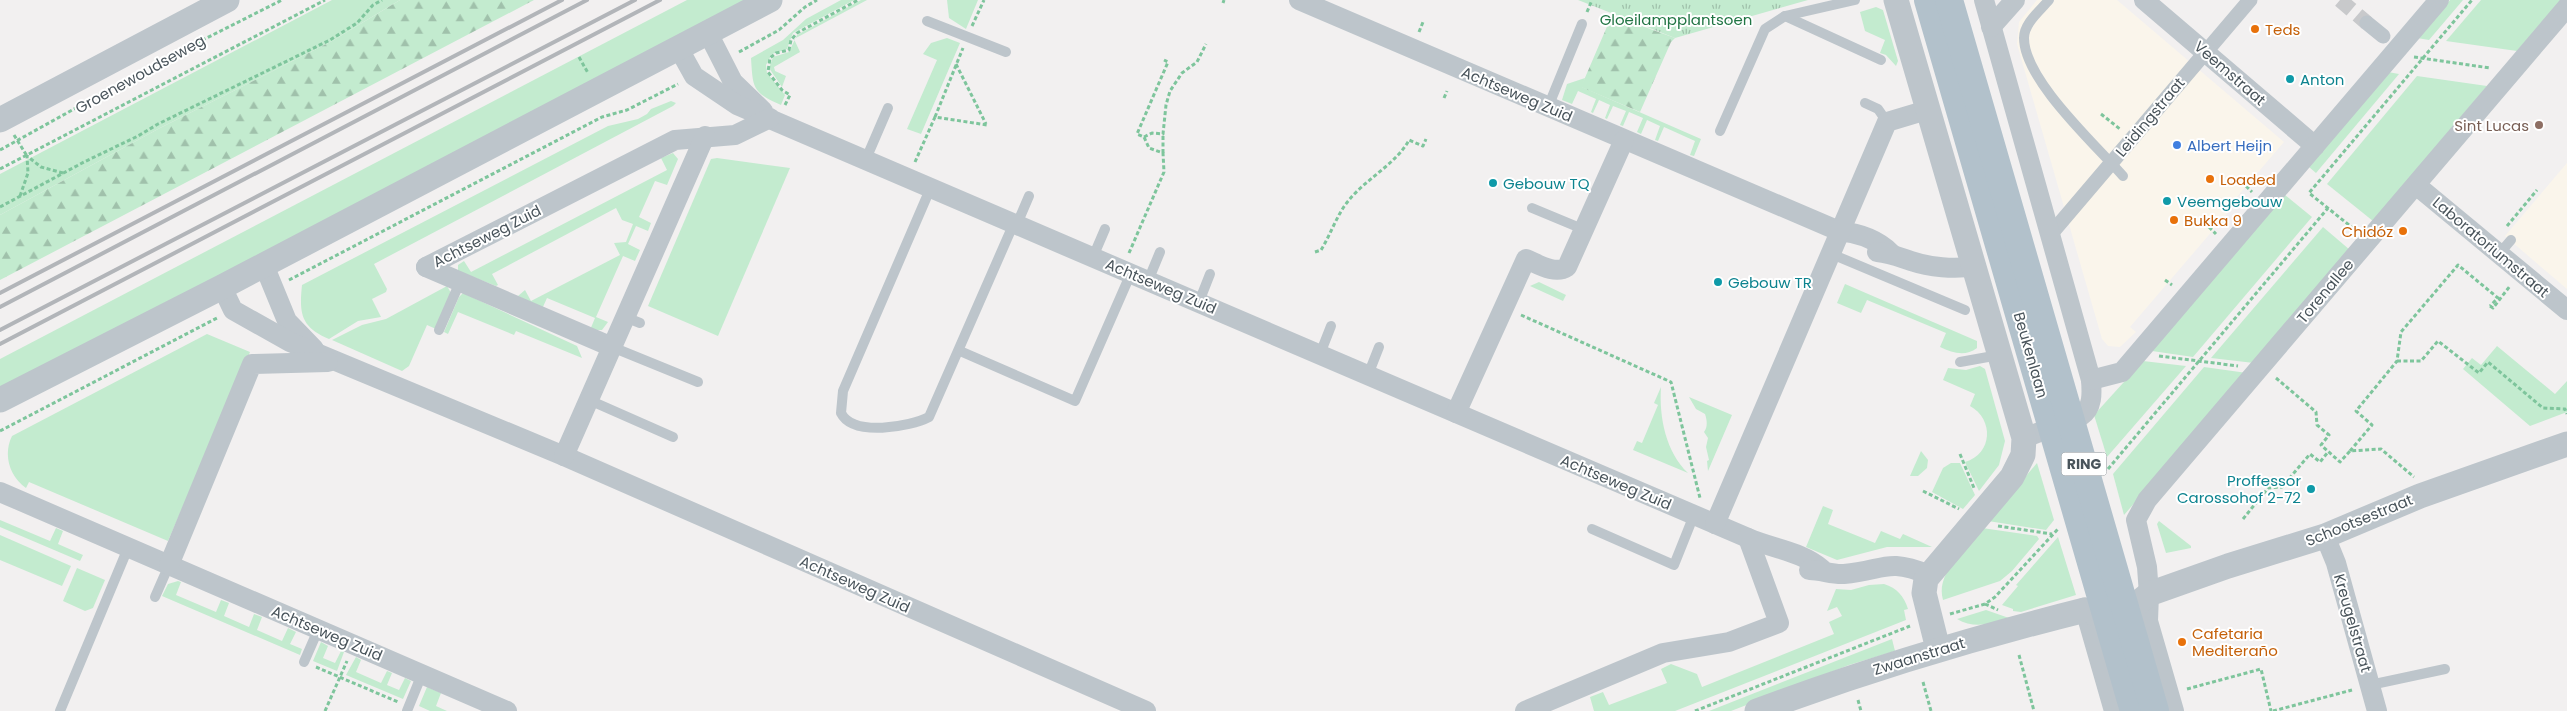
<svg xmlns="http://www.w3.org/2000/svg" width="2567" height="711" font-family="Poppins,sans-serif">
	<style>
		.commercial { fill: #faf5eb }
		.grass { fill: #c3ebcf }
		.forest { fill: url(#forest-firs) }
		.park { fill: url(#park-tufts) }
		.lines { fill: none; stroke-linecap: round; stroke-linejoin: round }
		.pedestrian-tunnel { stroke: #c8c9cb; stroke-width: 15; stroke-dasharray: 15 8; stroke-linecap: butt }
		.path { stroke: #7ec59c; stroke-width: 3; stroke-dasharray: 4 2.5; stroke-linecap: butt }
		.service { stroke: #bdc5cb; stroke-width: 10 }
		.pedestrian { stroke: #bdc5cb; stroke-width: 15 }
		.minor { stroke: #bdc5cb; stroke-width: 20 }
		.tertiary { stroke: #bdc5cb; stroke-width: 25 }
		.primary { stroke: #b2c1cb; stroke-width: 28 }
		.rail { stroke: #b2b5b9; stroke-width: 4 }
		.food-dot { fill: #e8710a; stroke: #fff; stroke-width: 2 }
		.culture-dot { fill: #0f9aa8; stroke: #fff; stroke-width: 2 }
		.education-dot { fill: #8d6e63; stroke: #fff; stroke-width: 2 }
		.shop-dot { fill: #3f7fe0; stroke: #fff; stroke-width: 2 }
		.labels { text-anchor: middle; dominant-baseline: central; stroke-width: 4; stroke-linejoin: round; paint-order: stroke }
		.shield { fill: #fff; stroke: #80878c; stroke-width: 1 }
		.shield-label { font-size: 14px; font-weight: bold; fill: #49545b }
		.park-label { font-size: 15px; fill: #217544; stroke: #fff }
		.food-label { font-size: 15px; fill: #c56008; stroke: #fff; text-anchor: start }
		.street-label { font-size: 15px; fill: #49545b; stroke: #fff }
		.culture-label { font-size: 15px; fill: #0d838f; stroke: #fff; text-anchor: start }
		.education-label { font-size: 15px; fill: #785e54; stroke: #fff; text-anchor: end }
		.shop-label { font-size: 15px; fill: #366cbe; stroke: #fff; text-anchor: start }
	</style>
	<defs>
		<pattern id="forest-firs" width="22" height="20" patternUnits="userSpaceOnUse" patternTransform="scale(1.25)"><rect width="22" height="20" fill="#c3ebcf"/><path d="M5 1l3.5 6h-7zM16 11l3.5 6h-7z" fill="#a0c1ab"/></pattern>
		<pattern id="park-tufts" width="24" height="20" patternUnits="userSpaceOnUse" patternTransform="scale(1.25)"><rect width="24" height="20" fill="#c3ebcf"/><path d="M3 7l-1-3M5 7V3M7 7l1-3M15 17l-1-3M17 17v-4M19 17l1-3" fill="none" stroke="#a0c1ab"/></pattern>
	</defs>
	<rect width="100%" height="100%" fill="#f2f0f0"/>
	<!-- commercial -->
	<g class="commercial">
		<path d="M2037 0H2117L2284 142 2230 205 2232 208 2130 327 2136 332 2120 347 2108 346 2102 339 2017 44 2019 22Z"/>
		<path d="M2567 163V289L2505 236Z"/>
	</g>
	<!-- grass -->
	<g class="grass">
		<path d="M332 0H400L332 41 158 129 0 215V174Z"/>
		<path d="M687 0H753L0 393V359Z"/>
		<path d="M841 0H854L793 33 787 49 772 54 766 65 767 73 785 95 781 105C752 92 753 88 751 58L783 40 806 19Z"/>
		<path d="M861 0H867L794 39 800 52 774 67 775 71 786 76 782 87 769 68 773 57 789 52 797 35Z"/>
		<path d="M947 0H978L966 29 949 18Z"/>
		<path d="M2450 0H2463L2429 40 2417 38Z"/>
		<path d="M2481 0H2561L2517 51 2446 41Z"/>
		<path d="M1876 7 1883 10 1898 61 1896 66 1886 55 1880 53 1885 40 1865 31 1860 12Z"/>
		<path d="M947 38 960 43 921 134 907 129 937 60 923 54 931 43Z"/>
		<path d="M2388 72 2399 74 2316 173 2309 167Z"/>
		<path d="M2417 76 2487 86 2373 221 2327 184Z"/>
		<path d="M1585 78 1582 87 1701 139 1694 156 1690 155 1695 141 1664 127 1658 141 1655 140 1660 126 1647 120 1641 134 1637 132 1643 118 1629 112 1623 126 1620 125 1626 111 1613 106 1607 119 1605 118 1610 105 1599 100 1593 113 1591 112 1596 99 1578 91 1572 104 1562 100 1567 84Z"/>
		<path d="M671 101 676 103 673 106 374 264 387 289 386 292 372 299 381 317 358 321 329 339C301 327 299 314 302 285L608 126 638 119 647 114 651 109Z"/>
		<path d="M673 153 678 159 667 185 655 181 639 217 651 223 648 231 636 226 628 244 640 250 635 261 623 256 596 317 608 322 602 330H590L595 318 547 298 542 309 518 296 525 290 531 301 620 255 614 243 626 242 633 224 622 220 616 208 492 274 498 285 496 286 458 271V265L464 261 471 272 667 170 661 158Z"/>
		<path d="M717 158 790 168 718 336 648 306 711 159Z"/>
		<path d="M2285 195 2312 217 2193 357 2152 351Z"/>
		<path d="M2323 227 2350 250 2254 363 2211 358Z"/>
		<path d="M1539 282 1566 295 1563 301 1530 286Z"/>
		<path d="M1845 284 1977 341V348C1965 357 1953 353 1940 347L1946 333 1867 300 1861 313 1837 303Z"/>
		<path d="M447 286 451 293 436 329 427 325 409 366 402 371 332 340 362 325 386 319Z"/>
		<path d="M463 293 577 346 582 358 516 331 514 335 458 312 448 334 444 332 459 297Z"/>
		<path d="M207 334 250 352 168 541 29 482 26 488C9 476 3 454 12 436Z"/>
		<path d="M2497 346 2555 394 2567 381V412L2530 426 2463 369 2472 358 2481 365Z"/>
		<path d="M2143 361 2186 366 2107 457 2094 415Z"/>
		<path d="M1980 366 1985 369 2005 441 1999 465 1979 491 1965 462C1993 454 1994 419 1970 406L1975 394 1943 380 1948 368 1966 370Z"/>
		<path d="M2204 367 2247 373 2124 515 2113 474Z"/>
		<path d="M1661 387C1659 418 1666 452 1688 473L1633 450 1637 441 1642 443 1658 405 1654 403Z"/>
		<path d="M1689 397 1732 415 1708 471 1707 461 1709 460 1706 447 1708 438 1704 432C1708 427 1707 420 1705 414L1696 409Z"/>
		<path d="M1921 451 1928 460 1927 468 1918 476H1910Z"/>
		<path d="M1951 463H1960L1975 495 1963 509 1932 492 1943 468Z"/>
		<path d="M2037 463 2054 520 2046 530 1988 521Z"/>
		<path d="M1823 506 1833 510 1828 524 1875 543 1881 531 1900 539 1903 534 1932 547H1887L1837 560 1806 547Z"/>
		<path d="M0 520 50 541 56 528 63 531 58 544 83 555 80 561 0 527Z"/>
		<path d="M2159 521 2191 546V548L2166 553 2157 524Z"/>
		<path d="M1982 528 2037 536 2039 539 2012 571 2000 581 1943 600C1935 573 1967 547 1982 528Z"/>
		<path d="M0 535 71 566 62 586 0 560Z"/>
		<path d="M2058 537 2076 595 2021 612 2013 611V609L2002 605 2018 586 2016 585Z"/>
		<path d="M77 568 105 580 93 608 85 611 63 601Z"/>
		<path d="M178 581 181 582 176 595 216 612 221 600 229 603 224 616 249 627 254 614 262 617 257 630 282 641 288 628 296 632 290 644 302 649 300 655 162 596 168 584Z"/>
		<path d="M1884 584C1897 588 1904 596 1908 609L1904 610 1906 620 1675 711H1594L1590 697 1603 692 1609 705 1667 683 1661 669 1671 664 1697 674 1702 687 1834 634 1829 622 1842 616 1837 607 1827 611 1836 589 1851 590 1869 585Z"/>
		<path d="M1986 610 2009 618C1991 624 1974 629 1957 619Z"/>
		<path d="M1892 639 1895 651 1849 665 1731 711H1709Z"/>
		<path d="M321 642 328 646 323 658 335 663 341 651 344 652 337 671 313 661Z"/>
		<path d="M356 657 361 660 356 672 381 683 387 671 392 673 387 685 399 690 405 678 411 681 403 699 346 675Z"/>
		<path d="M427 687 441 693 436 706 447 711H430L419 706Z"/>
	</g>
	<!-- forest -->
	<g class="forest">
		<path d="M400 0H534L0 280V215L158 129 332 41Z"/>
		<path d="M1612 15 1675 38 1671 42 1640 112 1581 87Z"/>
	</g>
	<!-- park -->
	<path class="park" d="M1578 0H1808L1675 38Z"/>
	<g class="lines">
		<!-- pedestrian-tunnel -->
		<path class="pedestrian-tunnel" d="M2340 0 2367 23"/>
		<!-- path -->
		<g class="path">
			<path d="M1223 3 1224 0"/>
			<path d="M1587 12 1592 0"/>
			<path d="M972 26 984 0"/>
			<path d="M1419 32 1423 22"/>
			<path d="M739 52 779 30 805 7 817 0"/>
			<path d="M173 55 282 0"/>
			<path d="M579 57 588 73"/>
			<path d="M2414 57 2490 68"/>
			<path d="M956 64 986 124"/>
			<path d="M1444 98 1447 91"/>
			<path d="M785 105 790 95 782 90 768 72 770 58 776 53 789 50 791 40 797 33 858 0"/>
			<path d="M2101 114 2120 129"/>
			<path d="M935 117 963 48"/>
			<path d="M14 135 27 156"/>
			<path d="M1144 137 1152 133 1163 134 1166 105 1170 91 1182 73 1197 62 1206 44"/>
			<path d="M0 150 159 62"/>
			<path d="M1163 153V134"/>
			<path d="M915 162 935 117 987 125"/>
			<path d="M0 169 325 0"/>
			<path d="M2246 186 2252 192"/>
			<path d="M20 196 28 173 27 156 41 167 63 173"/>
			<path d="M0 207 84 162 138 136 158 124 330 40 357 23 373 5 382 0"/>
			<path d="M2507 226 2537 190"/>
			<path d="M2209 227 2216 234"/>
			<path d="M2354 229 2309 193 2472 0"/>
			<path d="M1315 252 1321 250C1331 234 1337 214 1349 200 1366 179 1397 163 1409 140L1423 146 1426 139"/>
			<path d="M1129 253 1164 172 1163 153 1149 148 1144 137 1137 134 1168 62 1164 60"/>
			<path d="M289 280 602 117 627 110 678 84"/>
			<path d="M2165 280 2172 285"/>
			<path d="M2490 306 2493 308 2510 286"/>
			<path d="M1521 315 1671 382 1700 498"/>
			<path d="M2159 356 2238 366"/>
			<path d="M2397 361H2421L2438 341 2479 373 2488 362 2543 408 2565 409 2567 414"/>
			<path d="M2276 378 2316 412 2317 425 2329 435 2321 445 2340 462 2350 451 2381 449 2414 477"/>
			<path d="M0 431 217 318"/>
			<path d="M2350 451 2372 425 2356 411 2397 361 2401 332 2458 265 2498 298 2490 306"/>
			<path d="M1960 454 1974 488"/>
			<path d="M2108 469 2328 208"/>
			<path d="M1923 491 1959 509"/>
			<path d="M2243 519 2268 488 2282 487 2310 454 2320 462 2328 452"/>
			<path d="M1998 526 2052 534"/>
			<path d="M1985 604 1998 610"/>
			<path d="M1950 614 1985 604 1995 597 2058 529"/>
			<path d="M2019 655 2034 711"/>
			<path d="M316 667 398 702"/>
			<path d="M1923 682 1931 711"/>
			<path d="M2187 689 2261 669 2271 711"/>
			<path d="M1858 700 1861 711"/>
			<path d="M325 711 347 661"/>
			<path d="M1695 711 1910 626"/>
			<path d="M2273 711 2352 690"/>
		</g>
		<!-- service -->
		<g class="service">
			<path d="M2049 0C2041 10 2024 23 2024 38 2024 80 2096 145 2123 176"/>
			<path d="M1785 16 1881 60"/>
			<path d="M927 21 1006 52"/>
			<path d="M1865 103 1878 109 1887 122"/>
			<path d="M1548 107 1582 24"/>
			<path d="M1720 131 1765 29 1785 16 1855 0"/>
			<path d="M866 159 888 108"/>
			<path d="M931 187 843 391 841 413C853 437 910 427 929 417L1014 223"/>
			<path d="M1532 208 1585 230"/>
			<path d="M1017 224 1029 196"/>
			<path d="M1829 253 1965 310"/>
			<path d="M2499 254 2511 240"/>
			<path d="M1093 257 1105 229"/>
			<path d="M1148 281 1160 252"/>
			<path d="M1199 302 1210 274"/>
			<path d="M625 317 640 323"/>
			<path d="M439 330 460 282"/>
			<path d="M612 347 698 382"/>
			<path d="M960 351 1075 401 1131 273"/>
			<path d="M1320 354 1331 326"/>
			<path d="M1960 362 1999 355"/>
			<path d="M1368 375 1379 347"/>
			<path d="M589 400 673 437"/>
			<path d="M1592 529 1674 565 1694 515"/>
			<path d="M155 597 169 565"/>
			<path d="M304 662 318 630"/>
			<path d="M2370 685 2445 669"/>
			<path d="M60 711 128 548"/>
			<path d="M407 711 422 674"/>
		</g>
		<!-- pedestrian -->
		<g class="pedestrian">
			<path d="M2367 23 2383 36"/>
			<path d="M2050 235 2250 0"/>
		</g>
		<!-- minor -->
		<g class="minor">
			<path d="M1299 0 1839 231C1859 233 1877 239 1891 253"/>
			<path d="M1984 0 2091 380C2092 393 2093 408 2081 416L2024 438"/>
			<path d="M2144 0 2315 146"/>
			<path d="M1991 27 2015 0"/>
			<path d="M708 33 733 82 763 111"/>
			<path d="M679 49 694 76 737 105 1748 538C1773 549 1801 551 1822 569"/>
			<path d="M2416 185 2567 310"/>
			<path d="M1877 252C1890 253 1899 257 1911 261 1929 267 1955 270 1974 266"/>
			<path d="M264 265 287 321 314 349"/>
			<path d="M426 267 675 140 735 135 770 118"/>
			<path d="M426 267 612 347"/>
			<path d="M222 287 233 310 290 342 564 456 1146 711"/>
			<path d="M2091 380 2122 372 2439 0"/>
			<path d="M1456 413 1526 259C1538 264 1555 275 1567 267L1624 140"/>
			<path d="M564 456 705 136"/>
			<path d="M0 492 507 711"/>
			<path d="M1715 524 1887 122 1927 110"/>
			<path d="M2325 536 2336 563 2377 711"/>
			<path d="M169 565 252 364 328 362"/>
			<path d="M1809 570C1821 570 1833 575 1844 574 1884 571 1886 557 1929 575"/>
			<path d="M2085 610 2114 711"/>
			<path d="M1525 711 1663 653 1729 642 1779 623 1748 538"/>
			<path d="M2174 711 2148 621 2149 594 2147 567 2136 520 2147 500 2567 7"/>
		</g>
		<!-- tertiary -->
		<g class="tertiary">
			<path d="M1896 0 2024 438 2023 455 2012 477 1926 579 1924 593 1938 649"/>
			<path d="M0 120 227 0"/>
			<path d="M0 400 222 287 770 0"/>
			<path d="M2085 610 2095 614 2138 603 2149 594 2228 566 2325 536 2420 496 2567 444"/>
			<path d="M1757 711C1864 671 1973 638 2085 610"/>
		</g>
		<!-- primary -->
		<g class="primary">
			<path d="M1928 0 2134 711"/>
			<path d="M1949 0 2155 711"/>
		</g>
		<!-- rail -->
		<g class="rail">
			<path d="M0 293 562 0"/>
			<path d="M0 307 587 0"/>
			<path d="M0 330 635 0"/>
			<path d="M0 344 660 0"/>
		</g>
	</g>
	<!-- markers -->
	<g class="food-dot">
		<circle cx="2255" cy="29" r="5"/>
		<circle cx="2210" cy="179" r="5"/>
		<circle cx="2174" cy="220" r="5"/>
		<circle cx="2403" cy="231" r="5"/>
		<circle cx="2182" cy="642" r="5"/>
	</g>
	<g class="culture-dot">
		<circle cx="2290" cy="79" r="5"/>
		<circle cx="1493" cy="183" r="5"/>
		<circle cx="2167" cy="201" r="5"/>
		<circle cx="1718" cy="282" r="5"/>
		<circle cx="2311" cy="489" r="5"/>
	</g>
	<circle class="education-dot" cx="2539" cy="125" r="5"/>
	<circle class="shop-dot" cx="2177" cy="145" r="5"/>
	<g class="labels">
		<!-- shield labels -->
		<rect class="shield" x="2061.5" y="452.5" width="45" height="23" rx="4"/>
		<g class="shield-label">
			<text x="2084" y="464">RING</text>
		</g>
		<!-- park labels -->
		<g class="park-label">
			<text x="1676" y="19">Gloeilampplantsoen</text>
		</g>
		<!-- food labels -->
		<g class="food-label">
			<text x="2265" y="29">Teds</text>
			<text x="2220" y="179">Loaded</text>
			<text x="2184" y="220">Bukka 9</text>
			<text x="2393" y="231" text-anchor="end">Chidóz</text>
			<text x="2192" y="633">Cafetaria<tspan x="2192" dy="17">Mediteraño</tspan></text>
		</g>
		<!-- street labels -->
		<g class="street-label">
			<text transform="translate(2230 73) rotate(41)">Veemstraat</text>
			<text transform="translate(140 74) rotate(-29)">Groenewoudseweg</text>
			<text transform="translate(1517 94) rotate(23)">Achtseweg Zuid</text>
			<text transform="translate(2150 117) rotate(-50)">Leidingstraat</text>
			<text transform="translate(487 236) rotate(-27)">Achtseweg Zuid</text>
			<text transform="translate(2491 247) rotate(40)">Laboratoriumstraat</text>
			<text transform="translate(1161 286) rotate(23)">Achtseweg Zuid</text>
			<text transform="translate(2325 291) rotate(-50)">Torenallee</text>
			<text transform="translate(2031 355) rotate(74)">Beukenlaan</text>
			<text transform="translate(1616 482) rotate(23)">Achtseweg Zuid</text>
			<text transform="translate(2359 520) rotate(-22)">Schootsestraat</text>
			<text transform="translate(855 584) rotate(24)">Achtseweg Zuid</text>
			<text transform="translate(2353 623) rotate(74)">Kreugelstraat</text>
			<text transform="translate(327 633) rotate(23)">Achtseweg Zuid</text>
			<text transform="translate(1919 656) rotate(-17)">Zwaanstraat</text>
		</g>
		<!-- culture labels -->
		<g class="culture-label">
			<text x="2300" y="79">Anton</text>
			<text x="1503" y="183">Gebouw TQ</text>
			<text x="2177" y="201">Veemgebouw</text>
			<text x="1728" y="282">Gebouw TR</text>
			<text x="2301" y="480" text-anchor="end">Proffessor<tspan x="2301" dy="17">Carossohof 2-72</tspan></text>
		</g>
		<!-- education labels -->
		<g class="education-label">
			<text x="2529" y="125">Sint Lucas</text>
		</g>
		<!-- shop labels -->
		<g class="shop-label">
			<text x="2187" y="145">Albert Heijn</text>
		</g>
	</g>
</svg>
